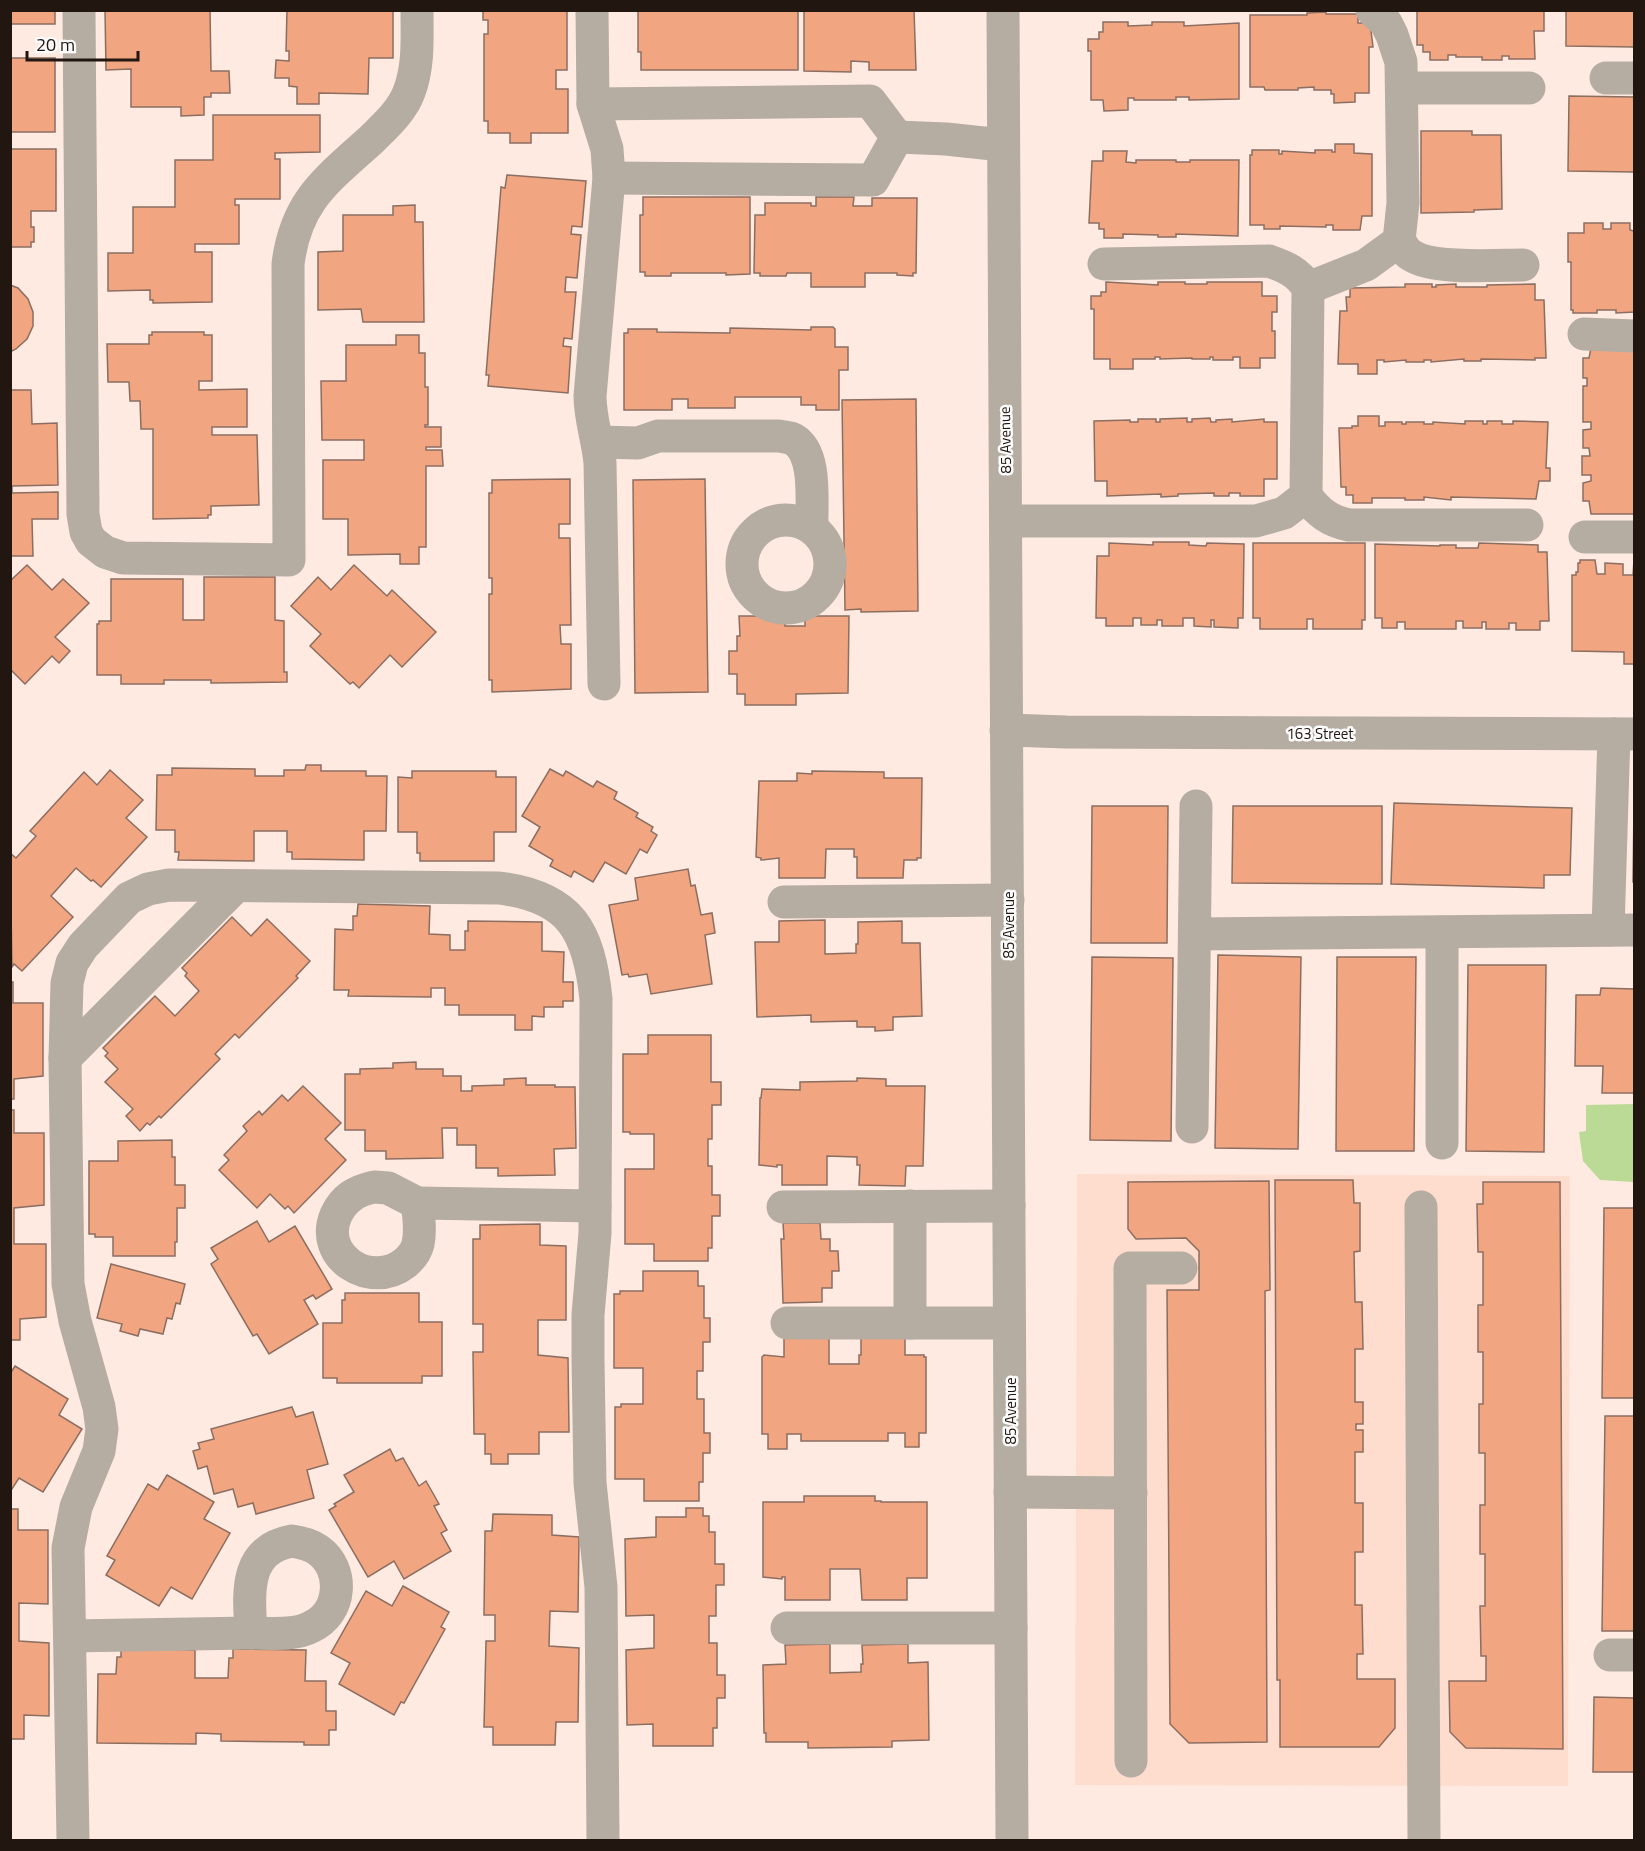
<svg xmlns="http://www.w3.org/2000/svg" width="1645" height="1851" font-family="'Titillium Web',sans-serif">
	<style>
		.built { fill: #feddce }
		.green { fill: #bada95 }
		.building { fill: #f1a581; stroke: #8c6e61; stroke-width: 1.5 }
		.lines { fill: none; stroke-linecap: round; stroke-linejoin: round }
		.minor { stroke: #b5ada1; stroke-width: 33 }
		.labels { text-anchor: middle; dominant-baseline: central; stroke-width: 5; stroke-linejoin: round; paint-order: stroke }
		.street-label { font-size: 15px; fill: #221611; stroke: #fcfcfc }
	</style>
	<rect width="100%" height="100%" fill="#ffeae1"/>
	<!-- built -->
	<path class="built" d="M1077 1174 1570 1176 1568 1786 1075 1785Z"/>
	<!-- green -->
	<path class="green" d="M1634 1104V1182L1600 1180 1583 1161 1579 1132 1586 1131V1105Z"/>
	<!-- building -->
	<g class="building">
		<rect x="10" y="10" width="45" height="14"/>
		<path d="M105 10H210L211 71H229L230 93H211V97H204V115L181 116V107H131V69L106 70Z"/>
		<path d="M287 10H393V58H369L368 94 319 93V104H297V87L289 86V78H275L276 60 289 61V51H286Z"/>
		<path d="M483 10H567V70H556V89H568V133H531V143H510V133H488V121H484V34H488V20H483Z"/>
		<path d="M638 10H798V70H641V52H638Z"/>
		<path d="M804 10H914L916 70H869V62L851 61V72L804 71Z"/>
		<path d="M1417 10H1544V31H1534L1535 59H1509V56H1502V60H1482V57H1456V55H1448V60H1430V52H1423V45H1417Z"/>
		<path d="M1566 10H1634V47L1566 46Z"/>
		<path d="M1326 12V14H1358V23H1370L1373 47H1369V93H1355V102L1334 103V94H1331V90H1314V87L1298 88V90H1265L1264 87H1250V15H1307V13Z"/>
		<path d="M1103 22H1128V26L1152 25V22H1184V26L1239 23V99L1189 100V97H1176V100H1134V98H1128V110L1104 111 1103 100H1091V51H1088V39H1099V32H1103Z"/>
		<rect x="10" y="58" width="45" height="74"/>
		<path d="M1569 96 1634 97V172L1568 171Z"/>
		<path d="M213 115H320V152L275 153V159H280V199H235V205H239V244H195V252H212V302L153 303V300H150V290L108 291V253H133V207H175V160H213Z"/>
		<path d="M1421 131H1472V135H1501L1502 209 1474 210V212L1421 213Z"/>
		<path d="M1335 144H1354V153L1372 154V216H1362L1360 230H1333V225H1326V227L1280 226V229H1264V225H1250V155H1252V150H1279V154H1282V151L1315 153V150H1332V152H1335Z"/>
		<path d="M10 149H56V211H31V227H34V242H31V247H10Z"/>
		<path d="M1103 151H1127L1126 162 1136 163V160H1176V162H1190V160H1239L1238 236 1176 234V237H1158V235L1123 234V238H1104V229H1099V223H1089L1092 161H1103Z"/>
		<path d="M507 175 586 181 582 227 572 226 571 234 581 235 577 278 566 277 565 292H576L572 339 564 338 563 346 571 347 568 393 488 386 489 375H486L501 187 505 188Z"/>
		<path d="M643 197H750V274L726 275V273H671V276H645V272H640V215H643Z"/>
		<path d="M816 197H854L853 206H872V198H917L916 273H913V276L897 275V273H865V287H811V273H787L786 276H760V273H754L755 215H765V203H811V206H816Z"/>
		<path d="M415 205V222H423L424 322H363L361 309 318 310V252L343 251V215H393V206Z"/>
		<path d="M1584 223H1603V229H1611V223H1630V230L1634 231V312L1616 313V310H1597V313H1573V310H1571V262H1568V233H1584Z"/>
		<path d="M1106 282 1158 285V282H1185V284H1207V282H1262V296H1277V312H1272V331H1275V358H1260V368H1240V357H1233V360H1213V357H1210V359H1192V358L1160 359V357H1155V359H1133V369H1110V359H1094V309H1091V296H1101V292H1106Z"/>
		<path d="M1405 284H1432V287H1436V285L1456 284V287H1487V285L1535 284V300H1544L1546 358H1535V360L1481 359V361H1464V359L1431 362V360H1424V362H1406V360L1384 362V360H1377V374H1358V364H1338L1340 311H1347L1346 297H1350V288L1405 287Z"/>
		<path d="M10 285 18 288 28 299 33 312V326L27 339 16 349 10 352Z"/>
		<path d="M811 327H833L835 329V347H848V370H839V410H816V405H801V397H735V408H688V399H672V410H624V333H628V329H657V332L730 333V328L811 330Z"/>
		<path d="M152 332H204V335H212V381H199V390L247 389V427H212V435H257L259 505 211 506V515H208V518L153 519V429H141L140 401H130L129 382H108L107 344H149V335H152Z"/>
		<path d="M396 335H419V353H425V387H428V425H425V427H441V447H426V450H442L443 466H426V547H419V564H400V554L348 555V519H323V460H364V440H322L321 381H346V345H396Z"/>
		<path d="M1591 348H1634V514H1591L1589 501H1583V483L1591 481V475H1582V456H1590L1589 448H1583V430L1591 429V422H1583V386H1587V378H1583V358H1589Z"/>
		<path d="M10 390H31L32 424 57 423 58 485 12 486V493L58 492V519H32L33 556H10Z"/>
		<path d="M916 399 918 611 861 612V609L845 610 842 400Z"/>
		<path d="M1358 416H1379V426H1385V422H1402V424H1406V422H1424V424H1433V422L1465 424V421H1483V424H1487V421H1502V424H1513V421L1548 422 1546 468H1550V481H1539L1536 499 1451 497V500L1424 497V500H1405V498H1372V503H1353V495H1346V487H1341L1339 428H1352V426H1358Z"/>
		<path d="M1187 418V422H1192V419L1210 418 1211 422H1216V420L1232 419V422L1264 419V422H1277V479H1264V496H1240V493H1229V496H1214V493L1178 494V496L1161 497V494L1107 496V481H1095L1094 421 1130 420V422H1138V419H1156V422H1160V419Z"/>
		<path d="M570 479V524H559V538H570L571 625H560L561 644H571V689L492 692V680H489V594H492V578H489V493H492V480Z"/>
		<path d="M705 479 708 692 635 693 633 480Z"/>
		<path d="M1153 542H1189V545L1206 546 1207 543 1244 544 1243 618H1238V628L1214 627V620H1211V627L1194 626V618H1183V626H1162V620H1157V625H1141V618H1133V626H1106V618H1096L1097 556H1109V543L1153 545Z"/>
		<path d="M1253 543H1365V620H1362V629H1313V619H1307V629H1260V618H1253Z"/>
		<path d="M1479 543 1538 545V552H1547L1549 621H1540V630H1516V623H1509V629H1486V622H1482V628H1463V621H1456V629H1405V622H1397V628H1382V618H1375V544L1440 546V545H1456V548H1478Z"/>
		<path d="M1580 560H1595L1597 574H1605V563L1623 564V575H1633L1634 560V664H1624V652L1572 651V575H1576V572H1578V563H1580Z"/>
		<path d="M27 565 52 590 63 579 89 603 55 637 70 651 59 663 52 656 25 684 10 669V581Z"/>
		<path d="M354 565 387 596 392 590 436 632 402 667 390 655 359 688 353 682 350 684 310 646 321 634 291 606 318 577 331 590Z"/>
		<path d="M204 577H275V620L284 621V672H287V682L211 683V680H164V684H121V675H97V624H99V621H111V579H183V620H204Z"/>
		<path d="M739 616H785V626H805V616H849L848 693 796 694V705H745V694H737V674H729V651H737V636H740Z"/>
		<path d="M306 765H321V771H366V776H387L386 831H364V860L292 859V852H287V831H254V861L178 860 179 852H175V830H156L157 775H172V768L255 769V776H284V770H305Z"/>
		<path d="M550 769 563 776 566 771 593 787 597 781 617 792 614 799 638 813 636 817 653 827 651 831 657 835 647 853 640 849 626 874 605 862 593 882 574 871 571 877 550 866 553 860 529 846 540 827 522 816Z"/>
		<path d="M110 770 143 800 126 818 147 837 101 887 93 880 91 881 76 868 51 896 73 917 22 971 14 964 12 967 10 853 16 858 36 836 30 831 84 772 97 785Z"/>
		<path d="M412 771H496V777H516V832H494V861H420V853H417V832H398V777L412 778Z"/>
		<path d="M812 771 884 772V778H922L921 858H917V860H904L903 878H857V857H854V849H826L825 878H779V858L761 860V858L756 857 759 781H797V773L812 774Z"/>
		<path d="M1394 803 1572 808 1570 875H1544V888L1391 884Z"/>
		<path d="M1092 806H1168L1167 943H1091Z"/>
		<path d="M1233 806H1382V884L1232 883Z"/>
		<path d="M1634 808V882H1633Z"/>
		<path d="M688 869 691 886 695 885 701 915 712 913 715 933 705 935 712 984 651 994 647 974 629 977 628 974 622 975 609 905 638 900 635 878Z"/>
		<path d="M358 904 430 906 429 934 450 935V950H465V931H468V921L542 922V951L564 952 563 982H573V1001H563V1007H544V1017L532 1016V1030H515V1015H459V1005H445V988H431V997L348 996 349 990H334L335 929 353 930V916H357Z"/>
		<path d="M232 917 251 936 267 919 310 961 296 976 298 978 239 1038 235 1034 215 1054 220 1059 161 1118 159 1116 150 1125 147 1123 140 1131 126 1116 133 1109 105 1082 118 1069 105 1056 108 1053 103 1048 155 996 175 1016 199 991 185 976 187 973 182 968Z"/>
		<path d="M825 920V954L856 953V944H858V922L902 921V943H920L922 1016 893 1017V1030L875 1031V1027H857V1021L811 1022V1015L757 1017 755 942H779V921Z"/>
		<path d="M1218 955 1301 957 1298 1149 1215 1148Z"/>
		<path d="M1092 957 1173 958 1171 1141 1090 1140Z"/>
		<path d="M1337 957H1416L1414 1151H1336Z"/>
		<path d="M1468 965H1546L1544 1152 1466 1151Z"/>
		<path d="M10 982H13V1003H43V1076L14 1079V1099H10Z"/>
		<path d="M1601 988 1634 989V1093H1602L1603 1066H1575L1576 995H1600Z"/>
		<path d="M648 1035H711V1082H721V1105H712V1139H708V1166H712V1195H720V1216H712V1248H708V1261H654V1244H625V1169H654V1134H630V1132H623V1054H648Z"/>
		<path d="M416 1062V1069H443V1076H461V1091H472V1086L504 1085V1079L526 1078V1085H555V1087H575L576 1148 554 1149 555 1175 498 1176V1168H476V1145H457V1128H442L443 1158 386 1159V1151H365V1130H345V1074H360V1069L393 1068V1063Z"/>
		<path d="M857 1078 886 1079V1086H925L923 1166H906L905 1186 859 1185 860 1165H857V1157L827 1156V1185H782V1165H777V1167L759 1165 760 1098H761L762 1089 800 1090V1082L857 1081Z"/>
		<path d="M303 1086 341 1123 325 1139 346 1160 294 1213 288 1206 285 1209 270 1194 257 1208 219 1170 229 1160 224 1155 247 1131 243 1126 259 1111 262 1115 282 1095 288 1101Z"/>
		<path d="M10 1110H14V1133H44V1205L14 1208V1244H46V1317L20 1319V1340H10Z"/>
		<path d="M172 1140V1157H175V1185H185V1208H177V1242H175V1256H113V1237H95V1234H89V1161H118V1141Z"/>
		<path d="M1275 1180H1353L1354 1203H1360V1251L1354 1252 1355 1302H1362L1363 1349H1355V1402H1363V1424H1356V1430H1363V1452H1355V1503H1363V1552H1355V1605H1362L1363 1654H1357V1679H1395V1728L1379 1747H1280V1680H1277Z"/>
		<path d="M1269 1181 1270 1290 1265 1291 1267 1742 1189 1743 1170 1724 1167 1290H1199V1251L1186 1238 1136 1239 1128 1229V1182Z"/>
		<path d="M1483 1182H1560L1563 1749 1466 1748 1450 1732 1449 1681H1486V1656H1481L1480 1606H1485V1554H1480V1505H1485V1453H1479V1404H1483V1352H1478V1305H1483V1252H1478L1477 1204H1483Z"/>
		<path d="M1604 1208H1634V1398H1602Z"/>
		<path d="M257 1221 269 1242 295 1226 332 1289 316 1299 313 1295 304 1300 318 1324 269 1354 257 1334 253 1336 211 1264 218 1259 211 1248Z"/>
		<path d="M783 1223H820L821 1239H830V1251H838L839 1271H832V1288H822V1302L783 1303 781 1239H784Z"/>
		<path d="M540 1224V1245L566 1246V1320H538V1355L568 1358 569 1432H539V1454H508V1464H491V1454H485V1434H474L473 1352H483V1324H473V1239H480V1225Z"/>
		<path d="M111 1264 185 1284 180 1304 176 1303 172 1319 167 1318 163 1334 140 1329 138 1336 120 1331 122 1324 97 1318Z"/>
		<path d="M643 1271H698V1286H704V1318H710V1342H703V1371H697V1399H704V1433H710V1453H703V1482H699V1501H644V1479H615V1407H621V1404H643V1368H614V1294H620V1291H643Z"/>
		<path d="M345 1293H419V1322H442V1376H422V1383H337V1378H323V1323H342V1300H345Z"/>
		<path d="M784 1336H829V1364H859V1355H861V1336H905V1355H924V1357H926V1433H919V1447H905V1433H888V1441H801V1434H787V1449H768V1434H762V1357L764 1355 784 1357Z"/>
		<path d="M15 1366 68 1399 59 1415 82 1429 43 1492 19 1478 10 1492V1374Z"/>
		<path d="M292 1407 296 1417 313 1412 328 1464 307 1470 314 1498 256 1514 253 1503 238 1507 233 1489 214 1494 207 1466 198 1469 193 1451 200 1449 198 1443 214 1439 211 1429Z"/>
		<path d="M1605 1416H1634V1631H1602Z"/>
		<path d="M390 1449 396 1461 403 1458 419 1486 426 1481 439 1504 434 1506 447 1530 441 1533 451 1551 404 1579 394 1561 368 1577 329 1510 336 1506 334 1504 354 1492 344 1475Z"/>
		<path d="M167 1475 214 1502 204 1519 230 1533 192 1599 171 1587 159 1606 106 1575 115 1560 107 1556 148 1484 158 1490Z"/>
		<path d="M804 1496H875V1501H881V1502H927V1578H907V1600H862L860 1569H830V1600H785V1577H782V1579L763 1577V1502H804Z"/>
		<path d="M686 1508H703V1516H709V1532H715V1564H724V1585H716V1616H709V1643H717V1675H725V1698H717V1728H713V1746H653V1724L627 1725 626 1650 654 1648V1615L626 1616 625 1539 656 1537V1517H686Z"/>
		<path d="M10 1509H18V1530H48V1604L19 1603V1641L49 1643V1716L24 1715V1739H10Z"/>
		<path d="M493 1514 552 1515V1535L579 1537 578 1612 550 1611 549 1646 579 1648 578 1722H556L555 1745H493V1727H484L486 1641H495V1615H484L485 1531H492Z"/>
		<path d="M403 1586 449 1612 441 1627 445 1629 404 1703 401 1702 394 1715 339 1684 350 1663 331 1653 366 1591 392 1606Z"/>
		<path d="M830 1644V1673L861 1672V1664H863L862 1645 908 1644V1663L928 1662 929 1740 892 1741V1747L808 1748V1742H766V1733H764L763 1665 786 1664 785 1645Z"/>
		<path d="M121 1648 195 1650V1678H228L229 1658H233V1649L306 1650 305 1681H326V1711H336V1730H329V1745H304V1742L221 1741V1734L196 1733V1744L97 1743 98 1674H116L117 1657H121Z"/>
		<path d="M1594 1697 1634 1698V1772H1593Z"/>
	</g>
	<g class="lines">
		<!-- minor -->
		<g class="minor">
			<path d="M79 10 83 514 86 532 91 541 105 552 123 558 289 560 288 264C296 200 327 180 372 139 386 125 402 111 409 92 419 66 417 38 417 10"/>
			<path d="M592 10 593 104 607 149 609 178 590 396C590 419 598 440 600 463L604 684"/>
			<path d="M1003 10 1012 1840"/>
			<path d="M1606 78H1634"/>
			<path d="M1403 88H1529"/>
			<path d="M593 104 870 101 897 137"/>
			<path d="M897 137 946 139 1002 145"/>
			<path d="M609 178 873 180 897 137"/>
			<path d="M1399 241C1402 244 1404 249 1407 252 1426 271 1496 265 1523 265"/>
			<path d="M1308 288 1366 265 1399 241 1403 203 1401 62 1392 35 1386 23 1372 10"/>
			<path d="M1584 334 1634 336"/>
			<path d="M598 442 638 443 658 436H779C783 437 789 437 793 439 818 453 811 504 812 528"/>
			<path d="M1306 496C1318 512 1329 521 1349 525H1527"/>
			<circle cx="786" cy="564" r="44"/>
			<path d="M1006 521H1256L1284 513 1306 496 1308 288C1298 272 1286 267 1269 261L1104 264"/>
			<path d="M1585 537H1634"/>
			<path d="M1006 730 1066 732 1634 734"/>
			<path d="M784 902 1008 900"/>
			<path d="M1608 930 1614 734"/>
			<path d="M1195 934 1634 930"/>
			<path d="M65 1058 235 887"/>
			<path d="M1192 1127 1196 806"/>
			<path d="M1442 1143V932"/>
			<path d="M374 1187 388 1188 417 1203C419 1216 421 1231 418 1244 416 1252 411 1258 405 1263 371 1290 318 1257 336 1215 344 1198 356 1191 374 1187Z"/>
			<path d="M417 1203 595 1206"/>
			<path d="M910 1206V1323"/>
			<path d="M783 1207 1009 1206"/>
			<path d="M1421 1207 1424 1840"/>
			<path d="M787 1323H1009"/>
			<path d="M1010 1492 1131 1493"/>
			<path d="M292 1541C301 1543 310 1544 318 1550 345 1569 342 1613 311 1627 294 1636 270 1633 251 1633 249 1594 243 1550 292 1541Z"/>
			<path d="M787 1628H1011"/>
			<path d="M70 1636 251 1633"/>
			<path d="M1610 1655H1634"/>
			<path d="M1131 1761 1130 1268H1181"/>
			<path d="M73 1840 68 1548 76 1507 99 1451 102 1429 99 1407 75 1321 68 1284 65 1058 67 983 72 963 83 946 129 898 148 889 169 885 499 888C571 897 589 931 596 999L595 1233 588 1315V1359L590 1483 601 1587 603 1840"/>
		</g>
	</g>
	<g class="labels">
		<!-- street labels -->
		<g class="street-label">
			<text transform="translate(1005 440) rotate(-91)">85 Avenue</text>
			<text x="1320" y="733">163 Street</text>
			<text transform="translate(1008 925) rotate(-90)">85 Avenue</text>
			<text transform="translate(1010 1411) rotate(-90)">85 Avenue</text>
		</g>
	</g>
	<!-- border -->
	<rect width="1645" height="1851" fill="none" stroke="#221611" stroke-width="24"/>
	<!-- scale -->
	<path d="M27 51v9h111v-9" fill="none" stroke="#221611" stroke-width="3"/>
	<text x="36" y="51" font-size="18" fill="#221611" stroke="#fcfcfc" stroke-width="4.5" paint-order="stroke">20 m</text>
</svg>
